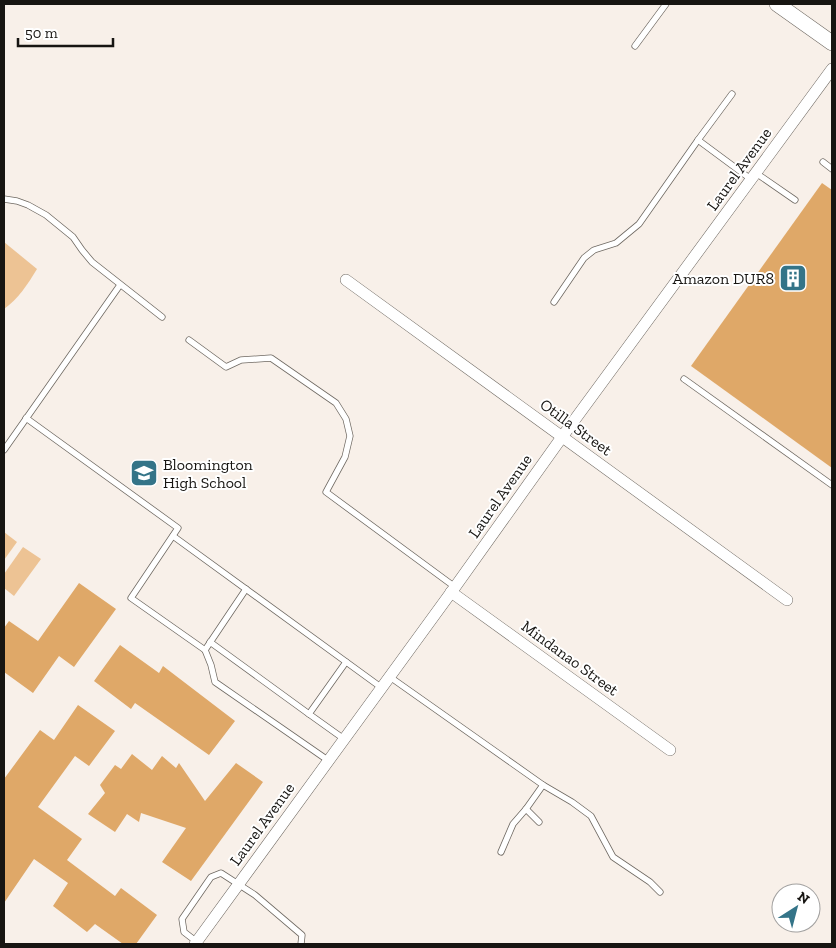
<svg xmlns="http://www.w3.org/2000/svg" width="836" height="948" font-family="'Zilla Slab',serif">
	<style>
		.green { fill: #edc394 }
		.building { fill: #dfa868 }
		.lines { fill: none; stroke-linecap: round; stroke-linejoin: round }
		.lane-casing { stroke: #6f6962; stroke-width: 7 }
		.street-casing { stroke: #6f6962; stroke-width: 12 }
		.secondary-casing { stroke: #6f6962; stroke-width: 16 }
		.lane { stroke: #fff; stroke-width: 5.5 }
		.street { stroke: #fff; stroke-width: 11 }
		.secondary { stroke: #fff; stroke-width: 15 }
		.labels { text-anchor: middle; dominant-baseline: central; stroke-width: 4; stroke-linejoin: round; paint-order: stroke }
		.street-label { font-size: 16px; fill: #171512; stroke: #fff }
		.poi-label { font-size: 16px; fill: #171512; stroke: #fff; text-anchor: end }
	</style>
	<rect width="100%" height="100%" fill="#f8f0e9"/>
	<!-- green -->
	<g class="green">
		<path d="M4 242 37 269C28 284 18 299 4 309Z"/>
		<path d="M4 532 17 542 4 560Z"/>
		<path d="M23 547 41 559 14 596 4 588V574Z"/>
	</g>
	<!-- building -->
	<g class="building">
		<path d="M822 183 832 190V468L691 366Z"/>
		<path d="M79 583 116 609 74 667 59 656 33 693 4 672V628L9 621 38 641Z"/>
		<path d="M120 645 159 673 163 666 235 721 209 755 135 703 131 709 94 681Z"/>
		<path d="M78 705 115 731 89 766 75 756 38 807 82 839 67 860 115 896 121 888 157 915 136 944H123L95 924 87 932 53 906 68 883 34 859 4 903V779L40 730 54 740Z"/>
		<path d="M132 754 152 770 162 756 176 768 179 763 205 801 236 763 263 782 191 881 162 862 186 828 141 813 139 822 127 814 115 832 88 814 105 793 100 785 115 765 121 769Z"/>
	</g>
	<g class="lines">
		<!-- lane casing -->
		<g class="lane-casing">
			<g id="lane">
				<path d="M635 46 666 4"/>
				<path d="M732 94 698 140 752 180"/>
				<path d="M823 162 832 169"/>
				<path d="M756 173 795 200"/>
				<path d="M4 199 17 201 28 205 46 215 73 237 82 250 92 262 162 317"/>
				<path d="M554 302 584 258 594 250 616 243 639 224 698 140"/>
				<path d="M189 340 226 367 241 360 271 358 336 403 346 419 350 436 345 457 326 492 455 587"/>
				<path d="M684 379 832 485"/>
				<path d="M26 418 178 528 131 598 205 650 211 665 215 682 329 761"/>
				<path d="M4 450 120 285"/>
				<path d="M173 536 382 688"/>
				<path d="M210 642 309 714"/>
				<path d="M205 650 246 589"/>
				<path d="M390 677 543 785 572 802 591 816 613 857 650 882 660 892"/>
				<path d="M344 739 309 714 346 662"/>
				<path d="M526 809 539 822"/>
				<path d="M501 852 513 824 526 809 543 785"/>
				<path d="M197 942 184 932 182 919 211 877 221 873 255 895 302 935 301 944"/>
			</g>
		</g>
		<!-- street casing -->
		<g class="street-casing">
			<g id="street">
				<path d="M346 280 787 600"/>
				<path d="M451 592 670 750"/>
				<path d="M195 944 455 587 562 437 832 69"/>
			</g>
		</g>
		<!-- secondary casing -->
		<g class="secondary-casing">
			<path id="secondary" d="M777 4 832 43"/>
		</g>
		<!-- lane -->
		<use href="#lane" class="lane"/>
		<!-- street -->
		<use href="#street" class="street"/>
		<!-- secondary -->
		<use href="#secondary" class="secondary"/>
	</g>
	<!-- icons -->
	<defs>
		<g id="building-square" transform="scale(1.4375)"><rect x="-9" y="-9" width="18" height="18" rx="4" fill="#347488" stroke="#fff"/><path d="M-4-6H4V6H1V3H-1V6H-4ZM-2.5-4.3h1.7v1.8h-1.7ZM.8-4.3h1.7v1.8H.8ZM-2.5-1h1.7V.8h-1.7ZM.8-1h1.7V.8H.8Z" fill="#fff"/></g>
		<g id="school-square" transform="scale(1.4375)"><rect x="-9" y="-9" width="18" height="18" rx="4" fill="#347488" stroke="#fff"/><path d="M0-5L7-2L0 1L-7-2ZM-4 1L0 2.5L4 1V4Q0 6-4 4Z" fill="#fff"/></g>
	</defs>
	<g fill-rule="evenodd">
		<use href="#building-square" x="793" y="278"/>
		<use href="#school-square" x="144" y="473"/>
	</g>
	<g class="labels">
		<!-- street labels -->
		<g class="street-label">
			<text transform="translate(739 169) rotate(-54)">Laurel Avenue</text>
			<text transform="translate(576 427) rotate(36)">Otilla Street</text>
			<text transform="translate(500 496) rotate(-55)">Laurel Avenue</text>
			<text transform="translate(570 658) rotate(36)">Mindanao Street</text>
			<text transform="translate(262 824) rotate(-54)">Laurel Avenue</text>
		</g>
		<!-- poi labels -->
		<g class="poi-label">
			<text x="774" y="278">Amazon DUR8</text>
			<text x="163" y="464" text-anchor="start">Bloomington<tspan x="163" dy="18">High School</tspan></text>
		</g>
	</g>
	<!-- border -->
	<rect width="836" height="948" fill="none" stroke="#171512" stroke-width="10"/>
	<!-- north arrow -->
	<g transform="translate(796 908) rotate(36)"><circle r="24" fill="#ffffff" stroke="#a2a1a0"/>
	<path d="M0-4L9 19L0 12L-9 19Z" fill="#347488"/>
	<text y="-8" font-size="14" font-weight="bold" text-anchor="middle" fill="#171512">N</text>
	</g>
	<!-- scale -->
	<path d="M18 38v8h95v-8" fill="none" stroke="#171512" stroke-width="2.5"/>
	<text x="25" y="38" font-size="15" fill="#171512" stroke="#ffffff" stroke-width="4" paint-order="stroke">50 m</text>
</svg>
